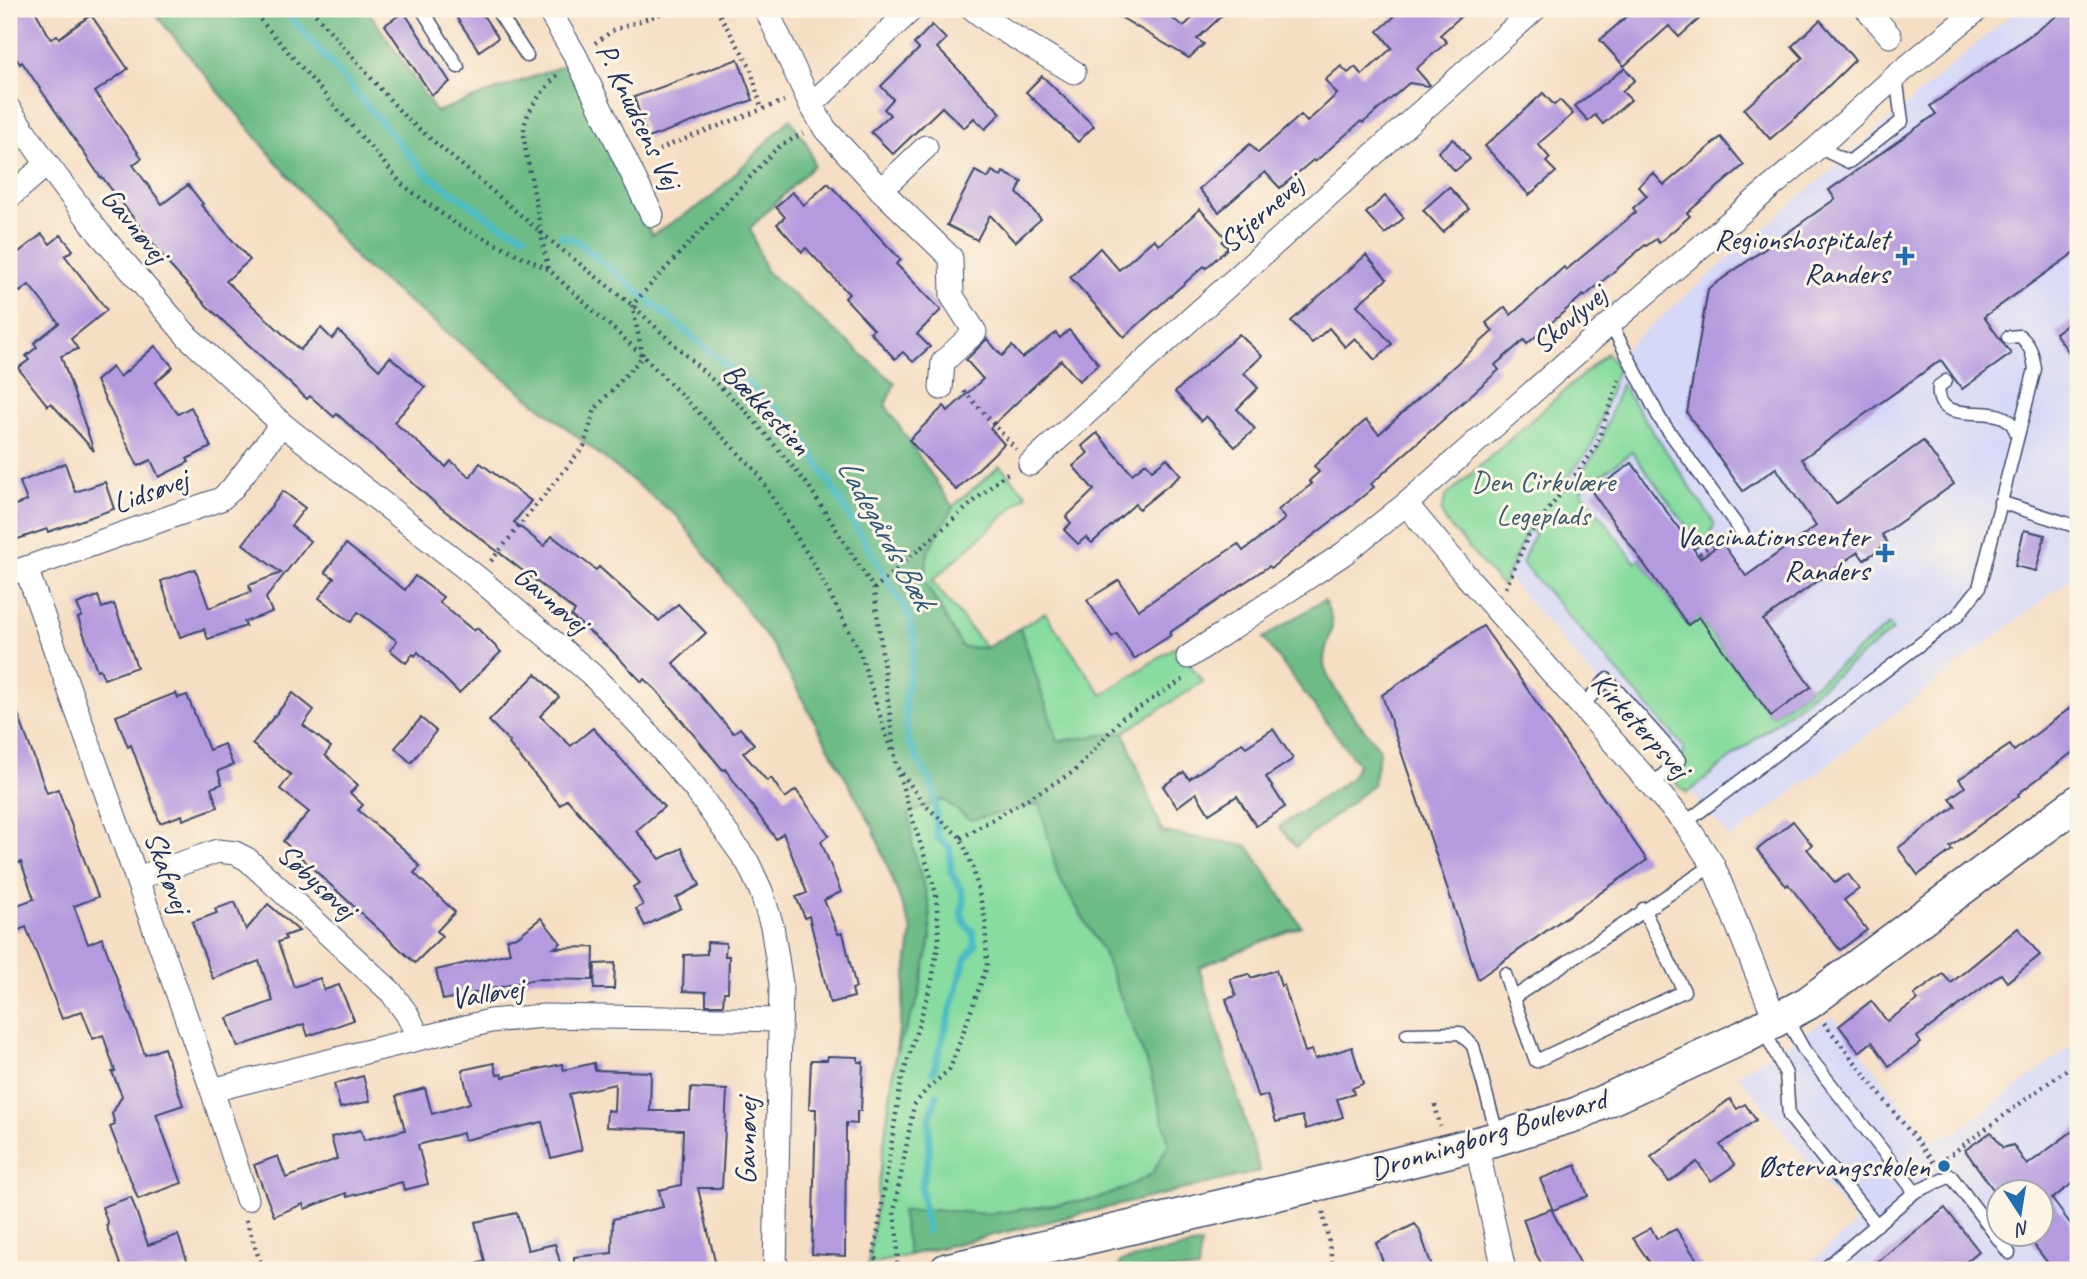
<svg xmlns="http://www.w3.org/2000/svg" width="2087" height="1279" font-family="Caveat,sans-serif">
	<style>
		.built { fill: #d6d8f8; fill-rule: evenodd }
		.green { fill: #87dc9f; stroke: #51867e; stroke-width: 2 }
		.forest { fill: #6dbc86; stroke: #447672; stroke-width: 2 }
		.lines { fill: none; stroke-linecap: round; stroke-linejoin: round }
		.stream { stroke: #4ebcc4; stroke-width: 7 }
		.building { fill: #b49adf }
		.lane-casing { stroke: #3c496d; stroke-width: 15 }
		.street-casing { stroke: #3c496d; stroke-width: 25 }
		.secondary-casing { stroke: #3c496d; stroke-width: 36 }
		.path { stroke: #3c496d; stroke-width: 4.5; stroke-dasharray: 2 5; stroke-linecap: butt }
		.lane { stroke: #fff; stroke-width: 12 }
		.street { stroke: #fff; stroke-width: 23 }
		.secondary { stroke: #fff; stroke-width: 33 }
		.poi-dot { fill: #1f6fb2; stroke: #fcf5e5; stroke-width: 2.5 }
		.labels { text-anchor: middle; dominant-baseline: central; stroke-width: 6; stroke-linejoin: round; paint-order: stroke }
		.street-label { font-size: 30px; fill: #1b2f5e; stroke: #fcf5e5 }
		.poi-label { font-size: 30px; fill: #1b2f5e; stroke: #fcf5e5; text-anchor: end }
		.park-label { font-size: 30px; fill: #365a6e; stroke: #fcf5e5 }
		.water-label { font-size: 32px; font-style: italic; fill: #2a597d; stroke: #fcf5e5 }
	</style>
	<rect width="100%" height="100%" fill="#fcf5e5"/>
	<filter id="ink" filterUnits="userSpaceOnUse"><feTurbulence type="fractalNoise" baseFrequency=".0143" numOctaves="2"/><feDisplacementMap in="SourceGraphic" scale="14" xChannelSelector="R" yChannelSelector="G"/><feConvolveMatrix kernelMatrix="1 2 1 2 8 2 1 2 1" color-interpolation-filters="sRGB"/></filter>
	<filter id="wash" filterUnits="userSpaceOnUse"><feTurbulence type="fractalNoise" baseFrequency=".00686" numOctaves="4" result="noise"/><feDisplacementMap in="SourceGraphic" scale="28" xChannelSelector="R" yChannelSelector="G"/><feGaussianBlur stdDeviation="1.57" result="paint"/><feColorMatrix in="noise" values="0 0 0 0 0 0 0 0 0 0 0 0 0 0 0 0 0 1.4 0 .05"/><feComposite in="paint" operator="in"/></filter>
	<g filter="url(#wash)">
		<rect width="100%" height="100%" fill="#f5dec3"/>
		<!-- built -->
		<g class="built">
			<path d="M2017 9H2078V573L1731 839 1445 504Z"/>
			<path d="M1833 1016 1931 1140 1955 1133 2078 1041V1270H1801L1856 1224 1738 1074ZM2000 1192H2042V1234H2000Z"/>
		</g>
		<!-- green -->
		<g class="green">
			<path d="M151 9H367L436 112 568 64 652 235 711 198 790 119 808 146 814 165 750 228 765 271 895 383 885 405 952 507 1000 466 1027 495 932 581 986 648 1045 613 1102 695 1176 646 1203 682 1124 732 1162 832 1248 846 1301 926 1199 967 1260 1171 868 1265 912 931 873 828 775 649 678 517 359 262Z"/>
			<path d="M1607 353 1618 368 1592 446 1569 476 1574 481 1598 450 1621 384 1715 524 1709 536 1699 543 1632 452 1581 490 1635 562 1640 559 1688 625 1699 617 1771 716 1812 687 1889 625 1893 630 1687 793 1676 783 1684 747 1522 563 1535 532 1527 531 1502 586 1446 522 1441 512 1446 496Z"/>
		</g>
		<!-- forest -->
		<g class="forest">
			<path d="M151 9H367L436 112 568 64 652 235 711 198 790 119 808 146 814 165 750 228 766 271 895 383 885 405 953 507 928 552 924 580 962 647 986 648 1020 628 1058 741 1124 732 1162 832 1248 846 1301 926 1199 967 1260 1171 909 1255 901 1211 937 1210 989 1214 1096 1199 1123 1189 1152 1174 1169 1143 1149 1069 1102 950 1058 876 1040 804 970 820 943 800 909 813 913 849 929 904 931 938 918 999 896 1053 912 931 873 828 775 649 678 517 359 262Z"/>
			<path d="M1324 600C1342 634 1324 633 1324 663 1324 682 1367 733 1380 749L1373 785 1296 847 1279 827 1351 778 1358 764 1263 638Z"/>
			<path d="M1201 1244 1198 1270H1117L1121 1261Z"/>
		</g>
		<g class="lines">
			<!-- stream -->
			<g class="stream">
				<path d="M284 9 425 173 499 224 525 235"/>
				<path d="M561 236 576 240 735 372 797 428 909 616 915 644 905 699 908 741 932 785 935 798 937 837 950 848 951 872 962 891 964 902 961 913 965 924 972 931 975 945 965 960 933 1072"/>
				<path d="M927 1231 921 1187 929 1154V1120L937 1095"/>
			</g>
		</g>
		<g id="blocks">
			<!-- building -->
			<g class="building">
				<path d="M9 9H34L51 39 57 35 59 38 91 15 128 69 95 92 142 158 133 165 162 204 188 185 203 204 201 205 250 260 226 281 300 350 321 328 332 339 339 331 379 370 390 357 425 387 394 422 446 467 451 461 470 477 480 463 531 501 514 522 544 546 552 536 596 570 599 567 659 621 678 604 706 633 673 663 733 733 740 728 754 744 743 753 767 781 771 778 785 798 796 790 829 835 821 841 841 892 824 900 838 934 843 933 856 988 852 989 854 997 830 1003 809 916 805 918 796 897 807 893 783 833 776 839 725 769 723 770 656 690 644 679 642 682 610 649 571 616 575 611 436 504 337 414 334 417 310 396 307 399 207 306 171 267 102 177 101 178 22 62 20 64 9 48Z"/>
				<path d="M451 9H479L498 38 479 51Z"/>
				<path d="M1107 9H1157L1184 26 1202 9H1229L1197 39 1204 44 1189 58Z"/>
				<path d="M1387 9H1469L1440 35 1447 42 1416 69 1430 85 1428 86 1409 83 1363 123 1361 121 1315 162 1313 160 1280 188 1265 172 1219 212 1199 189 1250 144 1258 153 1301 115 1307 122 1337 94 1325 80 1341 66 1348 73 1355 67 1362 75 1392 48 1378 31 1394 17Z"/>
				<path d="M1635 9H1710L1679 37 1669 26 1624 66 1600 40Z"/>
				<path d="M2067 9H2078V250L1984 317 2011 354 1962 389 1941 360 1802 459 1836 504 1923 441 1954 484 1882 535 1888 543 1864 560 1858 552 1763 620 1811 687 1771 716 1699 617 1688 625 1592 492 1632 463 1700 558 1722 543 1746 576 1816 526 1776 468 1743 491 1687 413 1708 289 1835 199 1829 190 1936 114 1930 106Z"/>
				<path d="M404 12 450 82 432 95 385 25Z"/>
				<path d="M1820 20 1855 60 1803 111 1770 139 1744 109 1803 58 1792 46Z"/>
				<path d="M932 25 946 39 937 48 1001 113 985 129 974 118 964 128 942 107 893 154 871 132 890 115 884 109 893 99 881 86 919 49 914 44Z"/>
				<path d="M738 59 753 100 648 138 634 97Z"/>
				<path d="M1625 68 1635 80 1622 91 1631 100 1603 124 1595 115 1588 121 1575 106Z"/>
				<path d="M1042 76 1094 126 1078 142 1026 92Z"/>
				<path d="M1543 93 1554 105 1560 100 1573 114 1538 144 1550 158 1546 162 1556 172 1529 195 1485 146Z"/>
				<path d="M1721 137 1744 165 1687 213 1690 216 1659 243 1656 239 1646 246 1645 245 1584 297 1583 295 1527 344 1524 340 1495 365 1499 370 1371 484 1374 487 1350 507 1271 568 1269 566 1169 633 1171 635 1134 659 1117 634 1112 637 1087 600 1119 580 1138 610 1238 544 1243 551 1285 519 1278 510 1312 484 1309 481 1319 472 1314 466 1366 420 1379 434 1493 331 1486 323 1505 307 1511 315 1564 267 1566 270 1636 212 1633 208 1647 196 1638 186 1653 173 1664 185Z"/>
				<path d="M1453 139 1470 159 1455 171 1438 152Z"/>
				<path d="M975 171 988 178 992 171 1001 176 1003 172 1022 182 1017 193 1041 219 1015 242 990 215 977 240 947 225Z"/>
				<path d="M828 183 901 260 896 264 941 310 917 334 930 347 913 362 903 352 895 359 870 332 874 329 845 298 849 294 806 248 802 252 777 224 785 217 776 207 792 192 804 205Z"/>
				<path d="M1449 187 1469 209 1443 232 1423 210Z"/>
				<path d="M1385 196 1404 218 1385 234 1366 213Z"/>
				<path d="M1200 209 1226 238 1222 242 1228 248 1206 268 1204 266 1124 337 1070 277 1100 248 1119 270 1154 239 1159 245 1163 242Z"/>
				<path d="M42 234 50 244 61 235 73 250 65 256 107 310 71 339 78 349 61 356 94 451 51 403 48 406 18 368 29 360 26 356 37 347 34 343 59 323 29 285 20 292 9 278V260Z"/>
				<path d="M1366 255 1387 279 1357 305 1392 344 1375 360 1355 338 1345 347 1329 328 1312 343 1291 321Z"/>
				<path d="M2078 316V365L2055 333Z"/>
				<path d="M1069 330 1099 364 1079 381 1061 360 990 428 1004 444 956 490 909 440 944 406 948 411 983 379 966 360 987 339 1002 356 1012 346 1022 358 1056 333 1060 338Z"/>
				<path d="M1239 334 1262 356 1244 373 1258 388 1237 409 1255 429 1235 447 1206 416 1201 421 1175 392Z"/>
				<path d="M155 346 173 367 155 383 178 414 191 407 211 447 187 459 189 462 159 477 151 460 138 466 96 381 112 367 120 377Z"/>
				<path d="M1097 433 1132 474 1146 463 1152 470 1167 458 1181 475 1139 509 1135 504 1092 543 1086 537 1078 544 1064 530 1071 523 1066 517 1094 490 1073 466 1088 453 1082 446Z"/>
				<path d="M65 463 75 492 105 482 114 509 48 532 47 529 9 542V507L27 501 20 482Z"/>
				<path d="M283 491 305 508 291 526 310 541 266 598 272 612 244 622 246 626 208 639 204 629 180 637 161 581 195 569 209 608 251 592 249 585 281 573 243 544Z"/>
				<path d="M2024 530 2045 535 2036 571 2015 566Z"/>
				<path d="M346 544 405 590 415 576 443 597 439 602 474 631 477 628 501 652 459 693 418 652 415 656 413 654 406 663 390 650 397 641 358 612 351 622 319 598 334 578 325 572Z"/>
				<path d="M98 596 102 608 114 604 137 667 104 679 100 669 97 670 78 618 82 616 77 604Z"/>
				<path d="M1483 626 1647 860 1478 979 1382 695Z"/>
				<path d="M536 674 559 697 540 716 571 746 593 728 664 807 636 831 660 859 682 848 700 885 676 898 681 908 645 926 636 909 643 905 633 887 640 883 567 799 560 805 509 744 510 742 489 721Z"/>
				<path d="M176 693 178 698 187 695 209 750 224 744 233 765 218 771 222 784 211 788 218 807 183 820 182 815 160 823 131 745 128 747 116 716Z"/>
				<path d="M293 693 314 710 303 725 331 747 325 755 358 785 350 793 363 805 358 810 407 852 420 867 414 873 455 912 437 931 442 936 415 963 283 841 309 812 280 789 291 775 252 744Z"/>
				<path d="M9 695H11L47 793 58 789 98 897 74 906 88 944 102 938 145 1055 164 1048 183 1105 156 1114 182 1183 138 1199 110 1127 115 1125 112 1114 122 1096 112 1072 115 1071 103 1035 93 1039 82 1011 62 1019 26 927 9 934V908L34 899 21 862 9 866Z"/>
				<path d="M2078 702V748L2018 794 2019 796 1950 847 1952 850 1918 875 1898 848 1956 806 1950 798 1965 787 1959 779 2010 745 2014 751Z"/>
				<path d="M421 718 436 731 411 763 395 748Z"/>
				<path d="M1273 729 1293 759 1266 777 1285 807 1256 826 1237 796 1209 814 1196 793 1177 807 1163 786 1184 772 1189 779 1242 743 1246 747Z"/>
				<path d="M1793 821 1812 845 1807 849 1835 883 1848 874 1859 889 1844 900 1867 930 1840 950 1788 884 1786 886 1757 850Z"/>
				<path d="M235 902 246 930 268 904 299 931 284 936 286 939 278 942 294 987 320 978 324 990 339 985 354 1020 308 1036 304 1024 238 1047 227 1018 273 1001 259 961 213 979 192 922 217 913 215 909Z"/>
				<path d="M541 918 561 943 554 948 594 947 593 980 536 979 443 1000 436 970 510 953 507 939 517 937Z"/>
				<path d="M2018 928 2040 955 2007 982 2001 974 1917 1037 1921 1043 1889 1066 1872 1042 1859 1052 1839 1026 1871 1001 1887 1021 1918 1000 1914 995 1943 974 1951 983Z"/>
				<path d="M707 942 726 943 725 956H729L728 992H724L723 1005H706V992L683 991 684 955 707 954Z"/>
				<path d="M615 963 614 989H594L595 964Z"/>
				<path d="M1276 970 1281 986 1284 985 1305 1052 1312 1050 1315 1059 1352 1047 1363 1084 1352 1088 1354 1094 1337 1099 1343 1117 1306 1129 1302 1116 1276 1122 1267 1095 1258 1098 1226 999 1236 996 1230 979 1249 974 1251 978Z"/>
				<path d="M828 1056 858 1057V1062H863L861 1111H857V1124L846 1123 845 1256 812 1254 816 1109H809L811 1060H827Z"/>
				<path d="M494 1063 497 1075 502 1074 503 1077 562 1064 564 1070 594 1063 595 1070 651 1072 650 1111H690L691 1088 727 1090 722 1188H698L717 1270H574V1257L612 1253 613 1219 663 1207 659 1190 681 1185 683 1130 606 1127 607 1110 614 1111 615 1084 569 1094 582 1150 551 1158 542 1122 464 1140 463 1133 418 1145 428 1184 404 1190 402 1182 347 1197 346 1193 305 1209 303 1204 274 1216 254 1165 278 1156 286 1178 337 1159 331 1137 361 1130 364 1140 405 1130 396 1096 425 1088 432 1114 470 1103 462 1070Z"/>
				<path d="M363 1076 370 1101 340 1108 334 1084Z"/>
				<path d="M1730 1099 1737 1109 1745 1104 1756 1120 1720 1145 1735 1165 1711 1181 1697 1162 1669 1182 1651 1157Z"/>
				<path d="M2078 1127V1179L2052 1199 2078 1234V1270H2053L2026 1234H2041V1192H1995L1965 1150 1991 1132 2003 1148 2013 1145 2027 1165Z"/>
				<path d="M1576 1165 1588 1196 1553 1210 1540 1179Z"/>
				<path d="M131 1197 148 1245 178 1235 189 1266 177 1270H122L106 1225 108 1224 102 1207Z"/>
				<path d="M1945 1208 1979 1251 1956 1270H1867Z"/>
				<path d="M1551 1209 1584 1270H1545L1535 1252 1523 1219Z"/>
				<path d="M517 1213 528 1250 555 1244 562 1270H478L477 1263 485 1261 475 1222Z"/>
				<path d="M1415 1224 1419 1229 1433 1270H1386L1376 1243Z"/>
				<path d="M1651 1228 1657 1239 1676 1229 1704 1270H1655L1633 1238Z"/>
			</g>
		</g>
	</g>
	<g filter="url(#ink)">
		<use href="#blocks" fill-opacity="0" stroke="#3c496d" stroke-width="2"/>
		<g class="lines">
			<!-- lane casing -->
			<g class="lane-casing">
				<g id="lane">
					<path d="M422 9 458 67"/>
					<path d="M496 9 527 56"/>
					<path d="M1818 147 1849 162 1902 121 1896 76"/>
					<path d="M1611 324 1660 419 1743 534"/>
					<path d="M1946 381 1939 386C1934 427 1988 404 2008 420 2013 424 2015 429 2017 434"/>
					<path d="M2000 502 2078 527"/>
					<path d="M1582 706 1607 679 1679 760 1652 785"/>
					<path d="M1685 823 1957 616 1979 588 2035 369C2033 355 2031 346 2020 336L2008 337"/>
					<path d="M1643 909 1684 991 1536 1061 1513 998 1713 865"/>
					<path d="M1505 974 1513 998"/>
					<path d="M1785 1016 1804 1050 1915 1192"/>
					<path d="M1763 1028 1786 1074 1789 1116 1877 1225"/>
					<path d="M1407 1034 1460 1033 1473 1046 1498 1137"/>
					<path d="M1823 1270 1915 1192 1951 1176 2009 1253"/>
				</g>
			</g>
			<!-- street casing -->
			<g class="street-casing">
				<g id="street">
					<path d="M548 9 575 55 652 215"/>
					<path d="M766 9 811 105"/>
					<path d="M912 9 811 105 825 129 881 190 951 258 952 296 975 332 943 362 941 388"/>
					<path d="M973 9 991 23 1074 72"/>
					<path d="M1867 9 1890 36"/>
					<path d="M9 109 47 164 99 233 188 337 282 424 478 578 591 674 642 727 696 790 748 863 761 891 772 926 781 984 775 1270"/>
					<path d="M881 190 926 147"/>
					<path d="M9 197 47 164"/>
					<path d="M1030 464 1535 9"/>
					<path d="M1406 504 1463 572 1685 823 1713 865 1776 1021"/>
					<path d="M26 568 212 1090 247 1199"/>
					<path d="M9 574 221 499 231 490 282 424"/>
					<path d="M1188 657 1343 554 1406 504 1604 329 1818 147 1896 76 1978 9"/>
					<path d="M137 878 218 851 235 853 247 859 391 992 407 1014 419 1038"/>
					<path d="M212 1090 490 1021 544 1016 780 1020"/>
					<path d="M1476 1143 1504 1270"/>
				</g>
			</g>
			<!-- secondary casing -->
			<g class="secondary-casing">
				<path id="secondary" d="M947 1270 1318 1184 1499 1138 1577 1114 1744 1037 1808 1003 2078 802"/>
			</g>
			<!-- path -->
			<g class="path">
				<path d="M251 9 403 185 457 225 548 269 643 356 756 471 816 568 860 652 892 754"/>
				<path d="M311 9 405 117 557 246 632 305 745 410 808 485 874 589 896 765 924 804 961 838 973 868 985 918 987 966 950 1069 927 1089 914 1105 894 1212 898 1244 897 1270"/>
				<path d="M716 9 750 66 762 110"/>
				<path d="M595 43 614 30 674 9"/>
				<path d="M647 157 669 145 784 101"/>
				<path d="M548 268C542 243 539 218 534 193 531 172 521 143 525 123 530 104 547 87 559 73"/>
				<path d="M964 391 1016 449"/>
				<path d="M1688 535 1700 553 1725 535"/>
				<path d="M491 561 584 446 595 409 643 356 632 305 777 148 803 133"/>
				<path d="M1506 588 1528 536 1595 449 1619 380"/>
				<path d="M874 589 1004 475 1011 472"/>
				<path d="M961 838 1075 771 1122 718 1184 679"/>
				<path d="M1824 1023 1935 1164"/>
				<path d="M1435 1105 1440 1126"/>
				<path d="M1946 1158 2078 1061"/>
				<path d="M1323 1212 1334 1270"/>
				<path d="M246 1220 263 1270"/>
				<path d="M886 1270 874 1256 901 1082 932 981 939 939 936 893 897 769"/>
			</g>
			<!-- lane -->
			<use href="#lane" class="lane"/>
			<!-- street -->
			<use href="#street" class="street"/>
			<!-- secondary -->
			<use href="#secondary" class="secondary"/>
		</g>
	</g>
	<!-- markers -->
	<g class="poi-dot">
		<path d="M1901.5 245.5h7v7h7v7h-7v7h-7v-7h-7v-7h7z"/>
		<path d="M1881.5 542.5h7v7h7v7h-7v7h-7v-7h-7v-7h7z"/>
		<circle cx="1944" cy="1166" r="7"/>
	</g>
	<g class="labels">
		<!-- street labels -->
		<g class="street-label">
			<text transform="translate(639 116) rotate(64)">P. Knudsens Vej</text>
			<text transform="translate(1261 213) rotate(-42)">Stjernevej</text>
			<text transform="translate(135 225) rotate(51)">Gavnøvej</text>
			<text transform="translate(1569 319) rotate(-41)">Skovlyvej</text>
			<text transform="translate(767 409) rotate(47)">Bækkestien</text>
			<text transform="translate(150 491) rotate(-20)">Lidsøvej</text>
			<text transform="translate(551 599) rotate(41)">Gavnøvej</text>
			<text transform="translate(1641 725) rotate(48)">Kirketerpsvej</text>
			<text transform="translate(168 872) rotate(70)">Skaføvej</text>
			<text transform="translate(317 881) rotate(43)">Søbysøvej</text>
			<text transform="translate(487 993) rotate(-9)">Valløvej</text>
			<text transform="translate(1488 1134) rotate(-17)">Dronningborg Boulevard</text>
			<text transform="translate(746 1141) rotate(-89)">Gavnøvej</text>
		</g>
		<!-- poi labels -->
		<g class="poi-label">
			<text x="1889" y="239">Regionshospitalet<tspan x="1889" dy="34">Randers</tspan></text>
			<text x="1869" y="536">Vaccinationscenter<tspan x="1869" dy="34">Randers</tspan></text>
			<text x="1930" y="1166">Østervangsskolen</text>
		</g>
		<!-- park labels -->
		<g class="park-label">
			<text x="1543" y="481">Den Cirkulære<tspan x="1543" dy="34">Legeplads</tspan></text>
		</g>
		<!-- water labels -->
		<g class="water-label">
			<text transform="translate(886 533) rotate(61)">Ladegårds Bæk</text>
		</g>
	</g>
	<!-- margin -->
	<rect width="2087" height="1279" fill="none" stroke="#fcf5e5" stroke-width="35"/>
	<!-- north arrow -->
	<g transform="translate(2020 1213) rotate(168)"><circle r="33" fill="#fcf5e5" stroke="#a2a6af" stroke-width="2"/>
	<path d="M0-5L12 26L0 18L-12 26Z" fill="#1f6fb2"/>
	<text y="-10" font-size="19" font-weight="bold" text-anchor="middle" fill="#1b2f5e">N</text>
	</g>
</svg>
